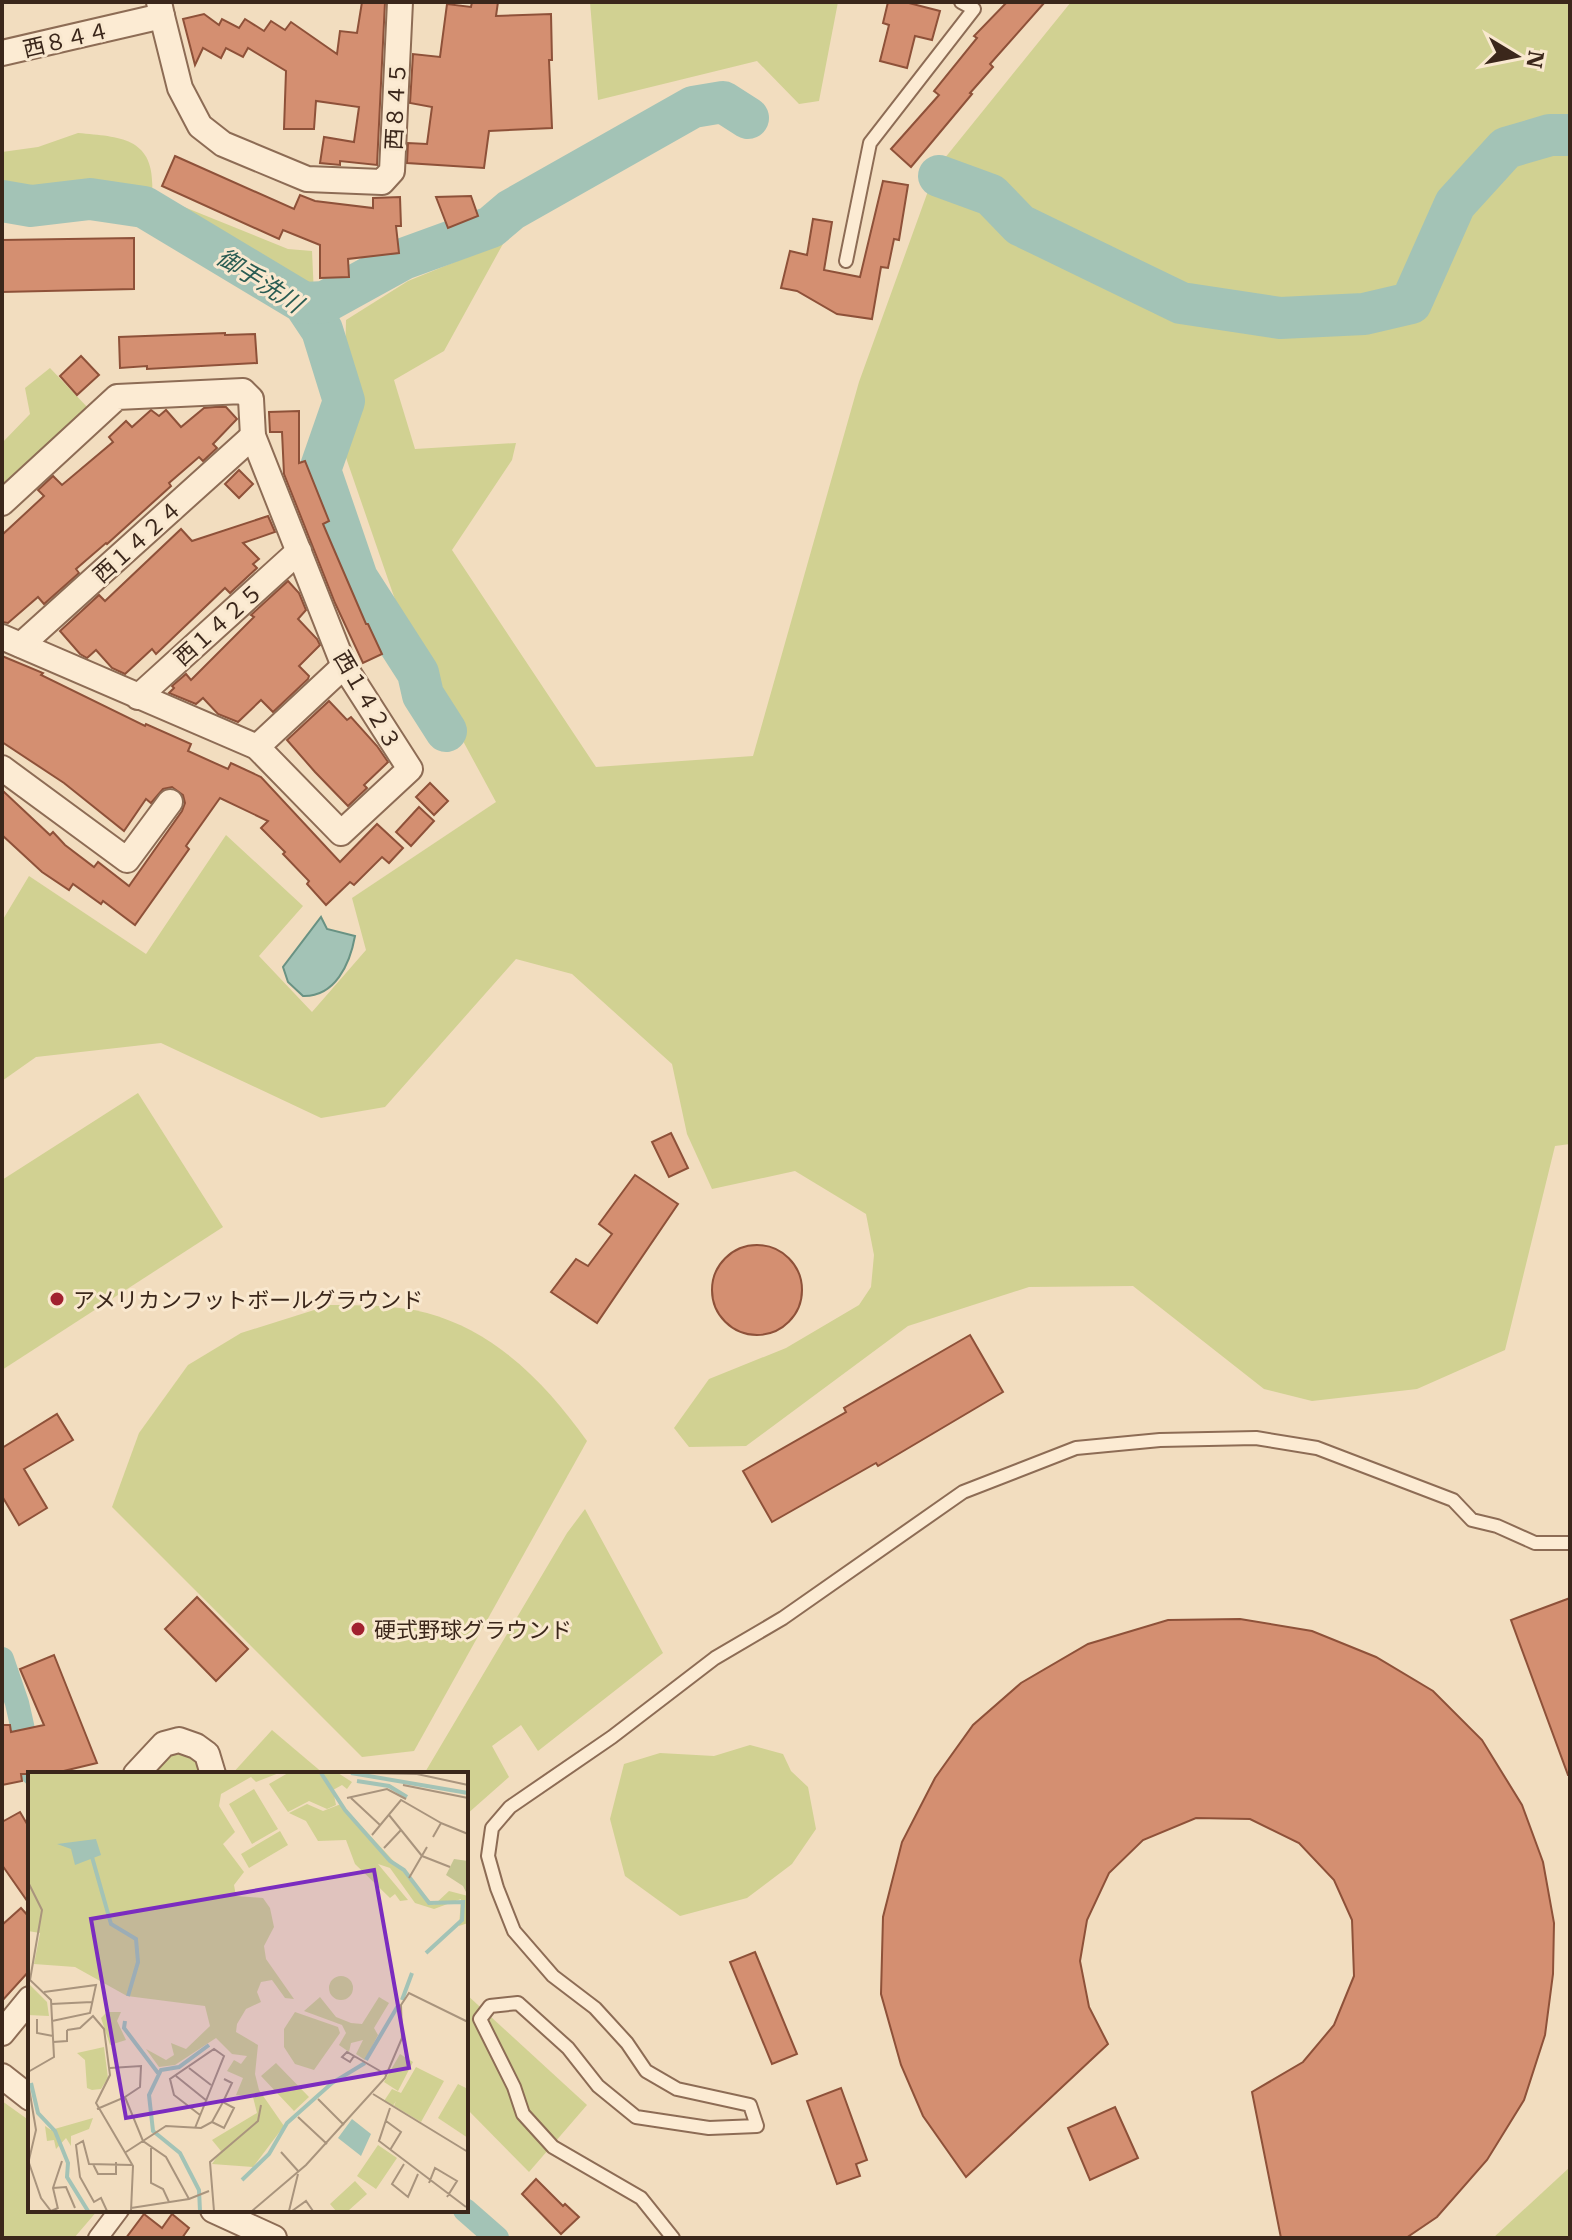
<svg xmlns="http://www.w3.org/2000/svg" width="1572" height="2240" font-family="'IBM Plex Serif','Noto Sans JP',serif">
	<style>
		.green { fill: #d1d192 }
		.water { fill: #a3c3b6; stroke: #699283; stroke-width: 2 }
		.lines { fill: none; stroke-linecap: round; stroke-linejoin: round }
		.canal { stroke: #a3c3b6; stroke-width: 24 }
		.river { stroke: #a3c3b6; stroke-width: 42 }
		.building { fill: #d48f71; stroke: #8e5139; stroke-width: 2 }
		.service-casing { stroke: #8d6c55; stroke-width: 16 }
		.pedestrian-casing { stroke: #8d6c55; stroke-width: 22 }
		.minor-casing { stroke: #8d6c55; stroke-width: 28 }
		.service { stroke: #fcebd3; stroke-width: 12 }
		.pedestrian { stroke: #fcebd3; stroke-width: 18 }
		.minor { stroke: #fcebd3; stroke-width: 24 }
		.poi-dot { fill: #a1202f; stroke: #f9e8cf; stroke-width: 3 }
		.labels { text-anchor: middle; dominant-baseline: central; stroke-width: 6; stroke-linejoin: round; paint-order: stroke }
		.street-label { font-size: 22px; fill: #3b271b; stroke: #f9e8cf }
		.poi-label { font-size: 22px; fill: #3b271b; stroke: #f9e8cf; text-anchor: start }
		.water-label { font-size: 24px; font-style: italic; fill: #295c53; stroke: #f9e8cf }
		.inset-river { fill: none; stroke: #a3c3b6; stroke-width: 4 }
		.inset-road { fill: none; stroke: #a9947d; stroke-width: 2 }
		.view { fill: #7b2cbf; fill-opacity: 0.15; stroke: #7b2cbf; stroke-width: 4 }
		.inset-edge { fill: none; stroke: #3b271b; stroke-width: 4 }
	</style>
	<rect width="100%" height="100%" fill="#f2ddbf"/>
	<!-- green -->
	<g class="green">
		<path d="M590 2H838L819 101 799 104 757 61 598 100Z"/>
		<path d="M1071 2H1570V1144L1555 1146 1505 1350 1417 1389 1312 1401 1264 1389 1133 1286 1029 1287 908 1326 746 1446 689 1447 674 1428 709 1379 786 1348 859 1305 871 1287 874 1255 866 1214 795 1171 712 1189 687 1134 672 1064 572 974 516 959 385 1107 321 1118 161 1043 36 1057 2 1081V921L29 876 146 954 226 835 303 906 259 956 312 1012 366 950 352 898 496 802 410 643 343 449 346 320 408 281 504 242 444 351 394 380 415 449 516 443 512 460 452 550 596 767 753 756 859 382 936 169Z"/>
		<path d="M78 133C123 137 156 138 152 194L288 249 312 251 314 295 290 289 129 192 78 187 12 193 2 190V152L38 147Z"/>
		<path d="M50 368 89 409 2 492V443L30 414 25 388Z"/>
		<path d="M138 1093 223 1227 2 1370V1180Z"/>
		<path d="M330 1305C362 1305 396 1305 427 1313 497 1332 547 1385 587 1441L414 1751 362 1757 112 1507 139 1433 188 1365 241 1333Z"/>
		<path d="M585 1509 663 1653 538 1751 521 1725 492 1746 509 1777 466 1815V1774H424L567 1533Z"/>
		<path d="M272 1730 324 1774H232Z"/>
		<path d="M750 1745 783 1754 791 1771 808 1787 816 1829 792 1864 747 1898 680 1916 625 1876 610 1819 624 1764 660 1753 714 1756Z"/>
		<path d="M176 1750 198 1760 200 1774H148L165 1753Z"/>
		<path d="M466 1994 587 2105 529 2172 466 2108Z"/>
		<path d="M2 2101 30 2121V2210H98L74 2238H2Z"/>
		<path d="M1570 2167V2238H1493Z"/>
	</g>
	<!-- water -->
	<path class="water" d="M321 917 327 929 355 936C350 964 335 997 303 996L288 982 283 967Z"/>
	<g class="lines">
		<!-- canal -->
		<g class="canal">
			<path d="M2 1659 17 1703 33 1774"/>
			<path d="M465 2210 497 2238"/>
		</g>
		<!-- river -->
		<g class="river">
			<path d="M939 176 991 195 1020 225 1181 303 1280 318 1364 314 1411 303 1455 204 1506 148 1550 135H1570"/>
			<path d="M2 201 31 206 90 199 144 207 304 303 322 330 344 401 320 470 357 578 418 673 423 695 446 731"/>
			<path d="M304 303 325 302 403 259 491 227 511 210 693 107 723 102 748 118"/>
		</g>
	</g>
	<!-- building -->
	<g class="building">
		<path d="M362 2H385L377 165 340 161V165L320 163 324 137 354 142 359 107 316 101 314 129H284L286 71 248 48 243 57 226 48 221 58 203 48 195 65 183 19 204 14 219 25 222 19 239 28 245 19 264 31 271 21 285 30 291 22 337 54 340 31 357 33Z"/>
		<path d="M472 2H498L496 16 551 14 552 60H549L552 128 489 131 484 168 407 163 408 143 427 144 432 107 410 103 413 54 440 57 447 4 471 7Z"/>
		<path d="M888 2H905L940 11 932 40 915 36 907 68 880 61 889 25 883 23Z"/>
		<path d="M1007 2H1045L990 64 993 67 970 93 972 94 911 167 891 149 939 95 934 91 977 38 974 36Z"/>
		<path d="M175 156 294 209 300 195 315 201 373 208V198L400 197 401 226H396L399 253 348 259 349 277 320 278V245L283 230 279 239 162 186Z"/>
		<path d="M883 181 908 185 899 240 894 239 888 268 881 267 872 319 837 314 797 291 781 288 790 251 807 255 813 219 832 222 824 270 860 277Z"/>
		<path d="M471 196 478 216 448 228 436 197Z"/>
		<path d="M134 238V289L2 292V240Z"/>
		<path d="M225 333V335L255 334 257 363 147 369V366L120 368 119 337Z"/>
		<path d="M81 356 99 375 77 395 60 376Z"/>
		<path d="M215 407H226L237 419 213 444 217 448 203 461 199 457 169 483 171 486 107 544 106 543 76 569 79 573 44 604 38 597 8 623 2 622V535L44 496 38 490 53 476 62 485 113 442 109 437 126 421 132 427 151 410 159 416 166 410 181 427 204 408Z"/>
		<path d="M299 411V463L305 461 329 521 323 524 332 545 366 624H368L382 654 363 663 335 603 284 474 282 432H270L269 412Z"/>
		<path d="M239 470 253 484 239 498 225 484Z"/>
		<path d="M268 516 275 532 243 543 259 559 253 564 257 568 230 593 225 588 156 654 152 649 125 674 112 668 96 650 87 658 80 654 60 631 99 595 105 601 181 529 192 541Z"/>
		<path d="M288 581 299 593 306 610 298 619 317 639 320 645 299 666 309 676 308 679 273 712 261 700 238 722 218 714 203 698 196 704 169 693 174 688 172 686 186 674 191 680 254 617 251 615Z"/>
		<path d="M2 656 43 673 41 675 145 726 146 724 191 744 188 751 228 769 231 763 261 777 340 862 377 824 403 848 389 863 382 857 354 885 350 882 326 905 307 884 309 881 283 854 285 852 261 828 268 821 220 798 186 846 189 849 135 925 103 901 101 904 73 884 69 890 42 872 2 835V790L50 835 53 832 65 845 94 867 98 862 129 886 182 811 185 803 183 795 172 787 163 789 151 803 146 799 124 831 64 783 2 742Z"/>
		<path d="M329 701 347 720 351 717 377 746 388 762 364 785 367 788 348 806 315 772 287 740Z"/>
		<path d="M430 783 448 801 434 815 416 797Z"/>
		<path d="M419 807 434 821 411 846 396 832Z"/>
		<path d="M671 1133 688 1168 669 1177 652 1142Z"/>
		<path d="M635 1175 678 1204 597 1323 551 1292 576 1259 588 1266 612 1234 599 1224Z"/>
		<circle cx="757" cy="1290" r="45"/>
		<path d="M970 1335 1003 1392 878 1466 876 1463 772 1522 743 1471 846 1412 844 1408Z"/>
		<path d="M57 1414 73 1440 24 1469 47 1508 19 1525 2 1496V1448Z"/>
		<path d="M197 1597 248 1649 216 1681 165 1629Z"/>
		<path d="M1570 1598V1775H1568L1511 1620Z"/>
		<path d="M1240 1619 1312 1631 1376 1657 1433 1691 1482 1740 1522 1805 1543 1862 1554 1923 1553 1974 1545 2035 1524 2100 1487 2160 1437 2217 1406 2238H1281L1252 2092 1303 2062 1334 2025 1354 1976 1352 1920 1334 1880 1299 1843 1250 1819 1196 1818 1143 1840 1109 1873 1087 1920 1080 1961 1089 2007 1108 2044 966 2177 923 2116 901 2065 881 1994 883 1917 902 1842 935 1778 973 1725 1021 1683 1088 1644 1168 1620Z"/>
		<path d="M54 1655 97 1763 51 1774H21L22 1781 2 1785V1725H10L11 1732 44 1725 20 1669Z"/>
		<path d="M20 1812 30 1829V1905L2 1865V1822Z"/>
		<path d="M21 1908 30 1918V1970L2 2001V1925Z"/>
		<path d="M755 1952 797 2054 772 2064 730 1962Z"/>
		<path d="M841 2088 867 2160 856 2164 860 2176 837 2184 807 2101Z"/>
		<path d="M1115 2107 1138 2158 1090 2180 1068 2128Z"/>
		<path d="M536 2179 563 2206 565 2204 579 2217 561 2234 522 2194Z"/>
		<path d="M144 2214 162 2228 172 2214 189 2228 182 2238H126Z"/>
	</g>
	<g class="lines">
		<!-- service casing -->
		<g class="service-casing">
			<g id="service">
				<path d="M846 261 870 143 974 9 961 2"/>
				<path d="M673 2238 641 2198 553 2147 523 2114 514 2087 480 2019 490 2006 518 2003 568 2048 598 2086 636 2117 709 2128 757 2126 750 2105 677 2089 646 2071 627 2043 595 2008 553 1976 514 1931 497 1888 488 1856 492 1828 510 1807 612 1737 715 1658 783 1618 963 1492 1076 1448 1160 1440 1256 1438 1317 1448 1453 1500 1472 1520 1497 1526 1535 1543H1570"/>
			</g>
		</g>
		<!-- pedestrian casing -->
		<g class="pedestrian-casing">
			<path id="pedestrian" d="M98 2238 119 2210"/>
		</g>
		<!-- minor casing -->
		<g class="minor-casing">
			<g id="minor">
				<path d="M162 16 180 88 200 126 223 144 307 179 382 182 392 171 400 2"/>
				<path d="M2 53 162 16 159 2"/>
				<path d="M2 503 117 397 243 391 251 399 253 436 344 666 410 769 341 833 257 747 2 637"/>
				<path d="M21 645 253 436"/>
				<path d="M138 697 299 551"/>
				<path d="M257 747 344 666"/>
				<path d="M2 768 127 860 170 802"/>
				<path d="M136 1774 164 1744 179 1740 196 1746 207 1754 213 1774"/>
				<path d="M2 2033 30 1999"/>
				<path d="M2 2076 30 2098"/>
				<path d="M213 2210 274 2238"/>
			</g>
		</g>
		<!-- service -->
		<use href="#service" class="service"/>
		<!-- pedestrian -->
		<use href="#pedestrian" class="pedestrian"/>
		<!-- minor -->
		<use href="#minor" class="minor"/>
	</g>
	<!-- markers -->
	<g class="poi-dot">
		<circle cx="57" cy="1299" r="8"/>
		<circle cx="358" cy="1629" r="8"/>
	</g>
	<g class="labels">
		<!-- street labels -->
		<g class="street-label">
			<text transform="translate(66 39) rotate(-13)">西８４４</text>
			<text transform="translate(395 106) rotate(-87)">西８４５</text>
			<text transform="translate(137 541) rotate(-42)">西１４２４</text>
			<text transform="translate(218 624) rotate(-42)">西１４２５</text>
			<text transform="translate(368 700) rotate(60)">西１４２３</text>
		</g>
		<!-- poi labels -->
		<g class="poi-label">
			<text x="73" y="1299">アメリカンフットボールグラウンド</text>
			<text x="374" y="1629">硬式野球グラウンド</text>
		</g>
		<!-- water labels -->
		<g class="water-label">
			<text transform="translate(260 280) rotate(33)">御手洗川</text>
		</g>
	</g>
	<!-- overview -->
	<g transform="translate(28 1772)">
		<rect width="440" height="440" fill="#f2ddbf"/>
		<path d="M0 1H251L228 10 223 5 193 22 191 34 207 60 195 72 216 100 206 113 208 124 235 126 242 136 246 155 236 174 238 187 266 227 257 226 244 208 233 210 229 220 233 230 218 237 209 252 208 260 230 273 227 302 231 318 256 354 225 395 184 392 193 379 184 368 229 341 225 325 208 323 215 306 199 299 206 288 213 292 219 284 204 282 188 266 147 293 131 295 118 277 138 288 146 283 143 271 158 277 182 254 177 234 99 224 47 195 6 192 12 161 0 159ZM260 1H310L324 10 319 17 314 13 305 18 308 33 299 37 281 29 260 40 241 12ZM226 17 250 57 224 72 201 32ZM279 32 295 39 313 32 406 133 421 119 440 124V151L431 154 433 127 406 137 387 131 362 96 350 92 380 128 372 129 367 122 362 126 327 92 318 68 290 69 278 49 261 41ZM252 59 260 73 221 96 213 82ZM301 216a12 12 0 1 1 24 0a12 12 0 1 1-24 0ZM0 211 19 230 21 244 0 243ZM292 225 308 245 323 251 334 252 351 225 361 231 346 256 350 263 337 288 328 282 335 268 323 271 321 280 311 273 318 261 314 253 276 239ZM79 240H93L89 249 98 268 82 273 73 246ZM267 240 310 255 312 261 286 298 267 292 256 275V257ZM76 275 80 306 73 317 64 318 59 316 57 288 49 281ZM372 282 385 290 370 319 356 310ZM248 291 281 325 266 339 233 304ZM388 295 416 309 393 350 366 334 368 329 365 334 356 329 364 317 373 321ZM430 312 440 317V366L410 346ZM65 346 61 357 43 364V374L38 366 28 377 26 368 19 369 17 354 23 358ZM350 373 369 386 348 417 329 404ZM327 409 339 422 320 439H308L302 432Z" fill="#d1d192"/>
		<path d="M426 87 440 89V124L435 114 418 103Z" fill="#c5c592"/>
		<path d="M68 67 73 83 47 93 43 77 29 72ZM324 347 343 362 333 384 310 366Z" fill="#a3c3b6"/>
		<path class="inset-river" d="M293 1 317 38 362 89 376 98 401 131 435 130 434 148 398 181M323 1 440 21M329 9 361 14 379 25M64 85 83 152 108 167 110 190 100 224M374 228 384 201M97 249 96 256 130 301M338 288 371 232M3 311 10 341 27 359 40 391 39 405 60 439M214 408 241 382 259 351 304 311 337 291M172 439 171 418 152 381 125 359 121 323 133 298 151 295 181 273"/>
		<path class="inset-road" d="M337 1 389 2 440 13M375 13 440 26M319 26 359 17 378 27M323 26 352 53M361 43 394 84M344 63 373 28 413 51M405 65 413 51 440 62M356 76 373 58M394 84 422 95M381 106 399 75M0 110 14 138 2 208 23 228 26 285 0 300M16 220 68 213 62 241 24 249M23 232 64 230M9 247V261L25 264M39 258 52 256 65 244 76 257 82 303 68 331 105 394 103 439M25 270 39 269V258M326 284 322 290 314 285 319 280 359 303M82 296 113 294 112 315 97 325M161 296 183 313M148 304 179 329M0 310 8 358 0 392M345 322 440 380M290 327 316 353M195 330 204 311 196 307M362 336 351 369 438 435M69 337 97 325 115 369 138 385 161 427M270 345 299 372M358 349 373 360 362 378M167 356 196 284 186 277 142 307 146 323 172 343M123 374V411L135 417 141 430M98 380 138 354 173 356 184 350 195 330 206 336 196 356 184 350M253 380 271 400M1 391 13 426 23 439 30 436M65 392 70 402H88V390M376 392 364 412 380 425 390 402M401 411 407 396 429 409 419 425M25 416 38 415 47 436M103 436 161 427 181 419M30 437 25 416 34 389M79 439 73 426 66 430 52 405 48 373 55 369 61 392 104 393M186 439 182 390 230 349 233 333M224 439 278 393 357 306 374 266 373 233 381 221 440 250M261 439 270 402M264 439 278 429 285 439"/>
		<path class="view" d="M346 98 381 296 98 346 63 147Z"/>
		<rect width="440" height="440" class="inset-edge"/>
	</g>
	<!-- border -->
	<rect width="1572" height="2240" fill="none" stroke="#3b271b" stroke-width="8"/>
	<!-- north arrow -->
	<g transform="translate(1516 56) rotate(100)" stroke="#f9e8cf" stroke-width="6" paint-order="stroke">
	<path d="M0-6L14 30L0 20L-14 30Z" fill="#3b271b"/>
	<text y="-12" font-size="22" font-weight="bold" text-anchor="middle" fill="#3b271b">N</text>
	</g>
</svg>
